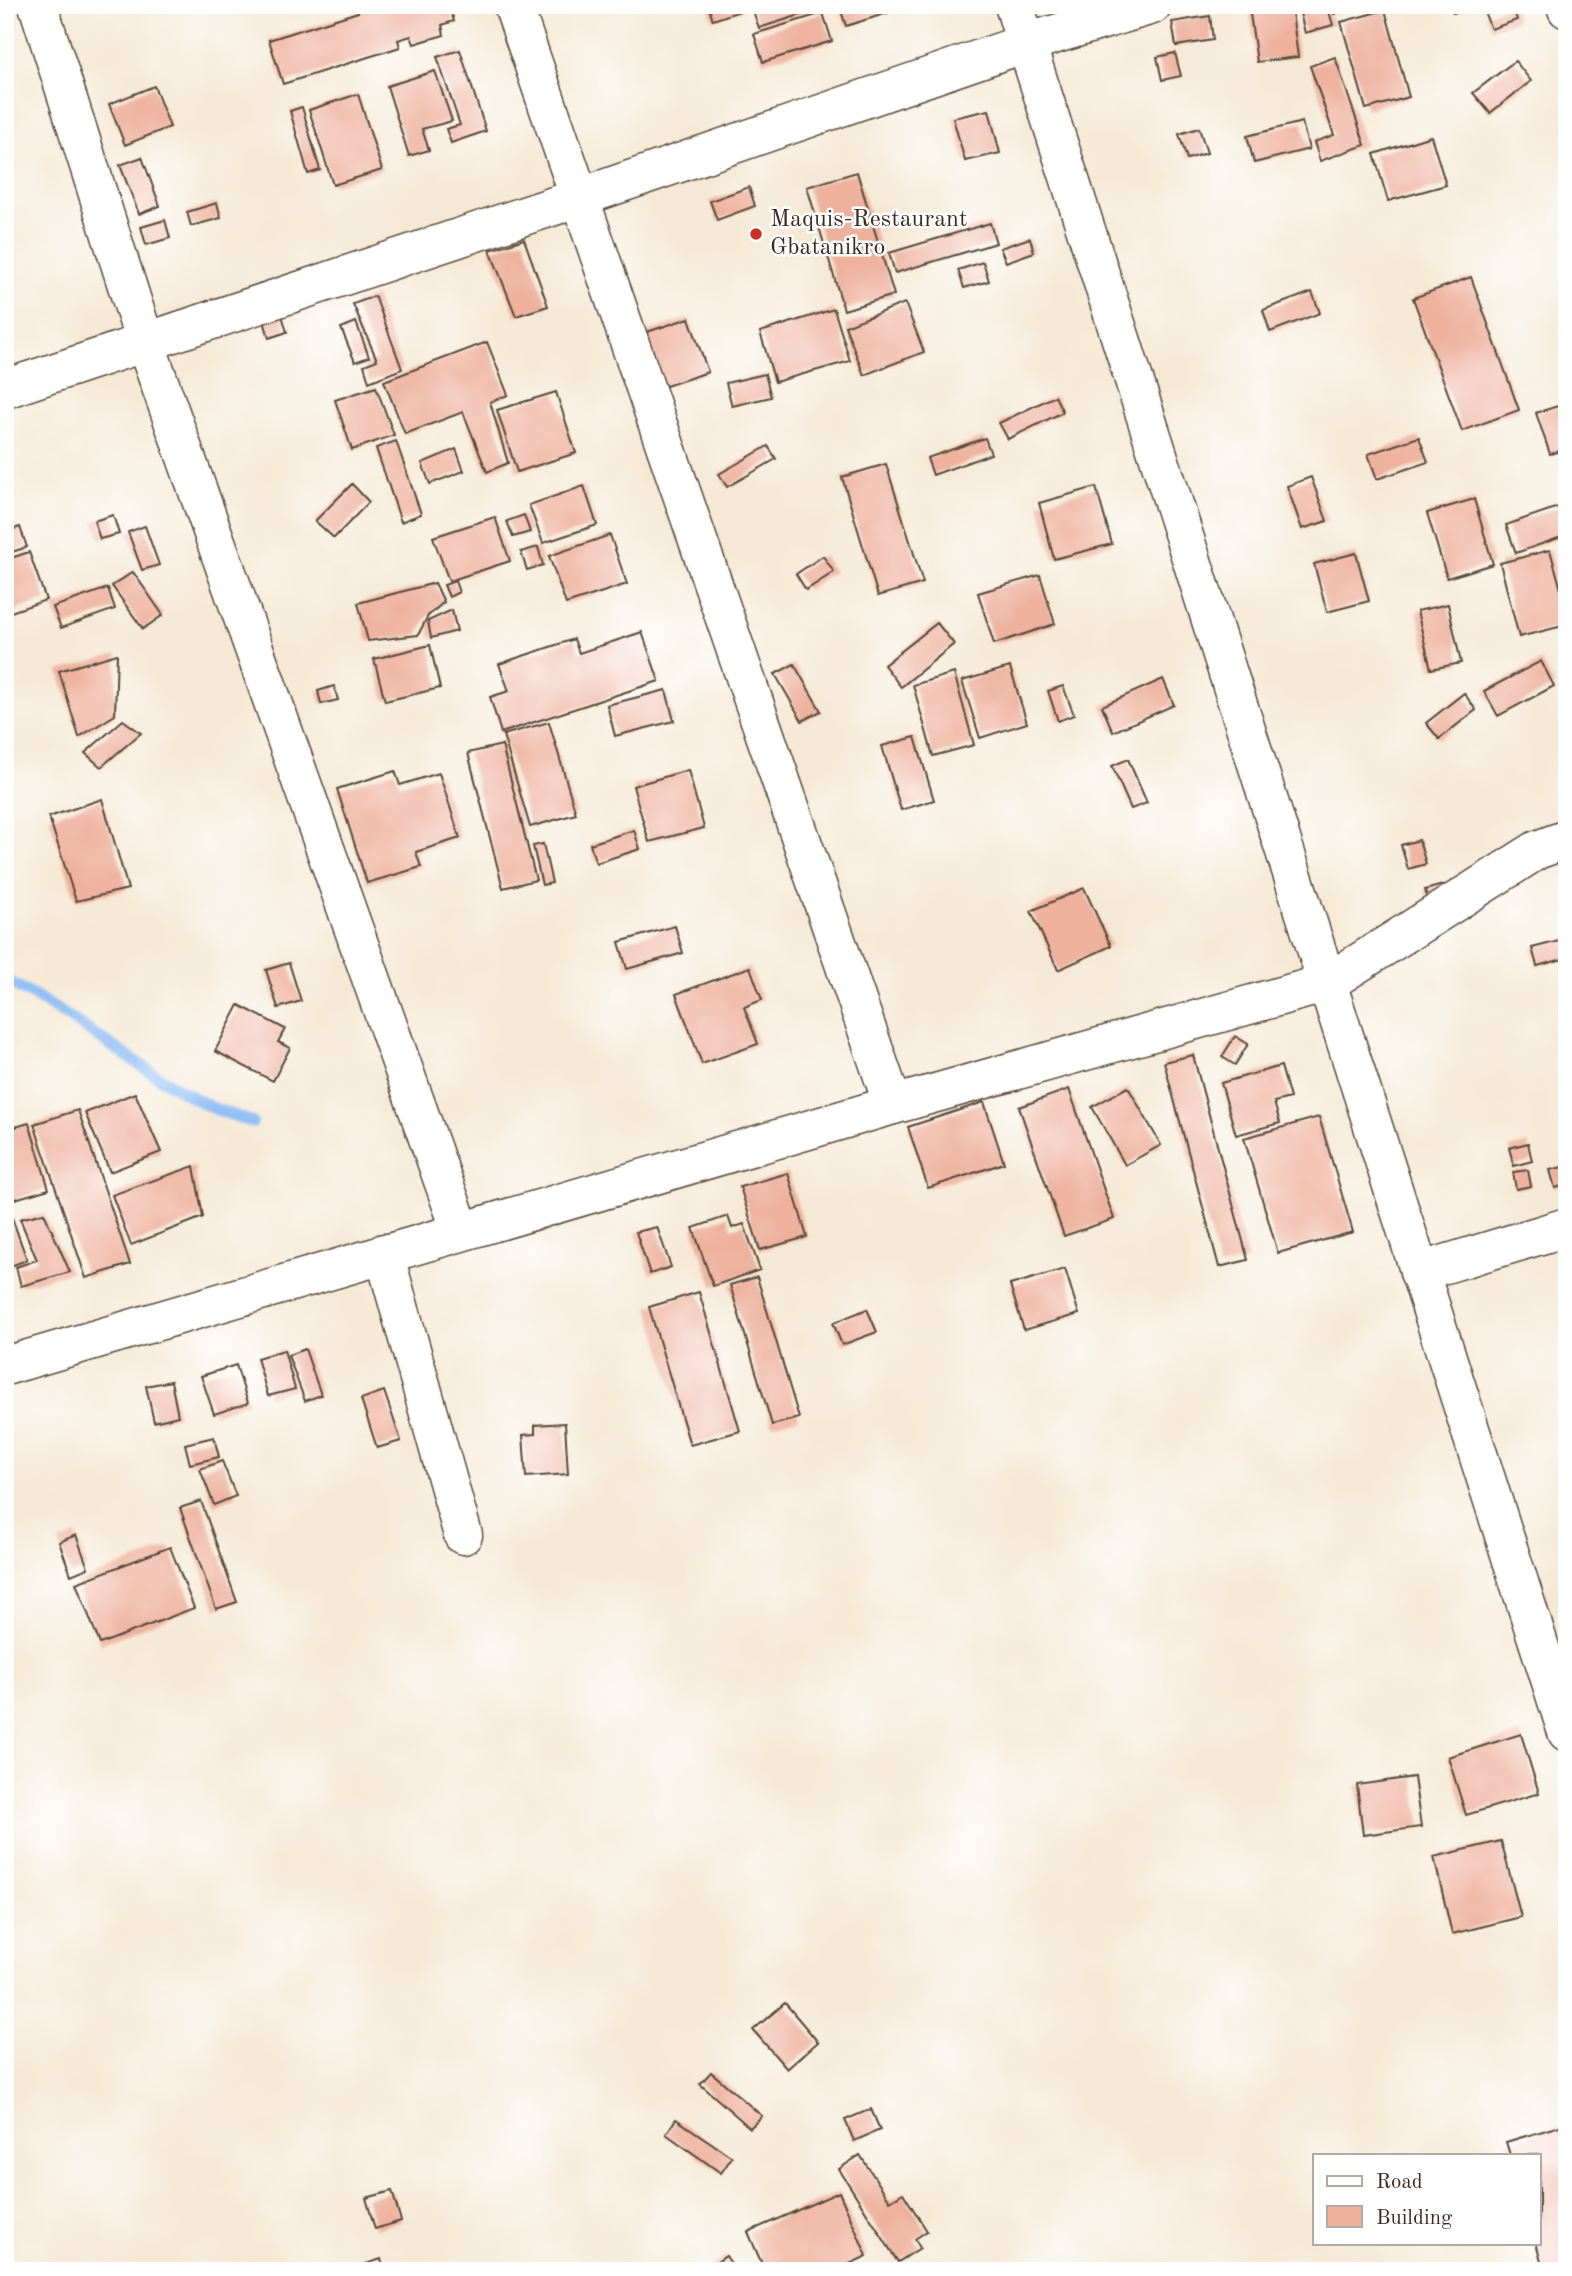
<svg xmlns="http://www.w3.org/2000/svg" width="1572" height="2276" font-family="'Old Standard TT',serif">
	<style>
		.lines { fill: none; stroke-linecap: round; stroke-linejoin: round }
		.stream { stroke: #85b8f3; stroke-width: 12 }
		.building { fill: #eeb19d }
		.street-casing { stroke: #574739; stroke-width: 41 }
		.street { stroke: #fff; stroke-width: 38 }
		.poi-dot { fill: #c8321e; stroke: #fff; stroke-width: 2.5 }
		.labels { text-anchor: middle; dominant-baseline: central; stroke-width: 5; stroke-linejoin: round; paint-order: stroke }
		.poi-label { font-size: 24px; fill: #3b2a1e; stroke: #fff; text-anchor: start }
	</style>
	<rect width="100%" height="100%" fill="#fff"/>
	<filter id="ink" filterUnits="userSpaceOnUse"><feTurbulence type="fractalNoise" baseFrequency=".0143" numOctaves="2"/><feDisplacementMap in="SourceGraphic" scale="14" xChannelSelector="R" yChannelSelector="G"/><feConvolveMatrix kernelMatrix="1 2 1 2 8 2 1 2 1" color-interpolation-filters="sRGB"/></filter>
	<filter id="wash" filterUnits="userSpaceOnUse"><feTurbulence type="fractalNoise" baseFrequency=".00686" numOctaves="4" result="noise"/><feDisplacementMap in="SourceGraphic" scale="28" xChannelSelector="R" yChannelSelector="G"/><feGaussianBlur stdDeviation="1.57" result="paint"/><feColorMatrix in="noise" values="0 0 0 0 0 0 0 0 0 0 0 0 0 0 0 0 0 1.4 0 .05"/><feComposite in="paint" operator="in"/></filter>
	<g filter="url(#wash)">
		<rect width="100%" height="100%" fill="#f5e9d5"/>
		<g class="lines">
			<!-- stream -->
			<path class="stream" d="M5 980C76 1016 136 1068 207 1105 221 1112 237 1116 252 1122"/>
		</g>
		<g id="blocks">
			<!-- building -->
			<g class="building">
				<path d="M356 5H449L454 21 442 25 444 35 414 44 411 36 398 40 400 47 283 84 269 40 358 12Z"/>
				<path d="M708 5H741L743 10 713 20Z"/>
				<path d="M751 5H818L819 9 759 28Z"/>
				<path d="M839 5H910V6L846 26Z"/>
				<path d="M1266 5H1291L1298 57 1257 62 1249 7Z"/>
				<path d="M1298 5H1327L1333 25 1305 33Z"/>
				<path d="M1331 5H1357V6L1334 14Z"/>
				<path d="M1451 5H1475V6L1453 13Z"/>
				<path d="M1512 5 1517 20 1491 29 1485 14Z"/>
				<path d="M1385 10 1409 97 1366 109 1341 22Z"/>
				<path d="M823 13 832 41 763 62 754 34Z"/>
				<path d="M1210 16 1213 40 1176 46 1172 22Z"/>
				<path d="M460 50 486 131 451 143 446 129 460 125 437 57Z"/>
				<path d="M1175 53 1181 76 1162 80 1157 57Z"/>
				<path d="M1335 57 1365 145 1320 161 1314 142 1334 135 1310 66Z"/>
				<path d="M1515 61 1531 81 1490 113 1473 93Z"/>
				<path d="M435 71 452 121 422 129 429 150 409 156 387 86Z"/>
				<path d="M154 86 170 127 125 145 109 104Z"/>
				<path d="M358 94 382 170 333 185 309 110Z"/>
				<path d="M302 107 320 170 308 174 290 111Z"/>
				<path d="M989 110 1000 153 965 161 953 118Z"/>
				<path d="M1302 122 1309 149 1254 163 1247 136Z"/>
				<path d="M1199 128 1207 153 1187 159 1179 134Z"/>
				<path d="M1431 136 1446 185 1388 201 1374 154Z"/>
				<path d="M142 157 160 206 139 214 120 165Z"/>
				<path d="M857 172 894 295 844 310 807 187Z"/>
				<path d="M749 187 755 206 717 220 710 201Z"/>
				<path d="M217 203 221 218 191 226 187 212Z"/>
				<path d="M165 220 170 238 146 245 141 227Z"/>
				<path d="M990 223 996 243 895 273 889 253Z"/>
				<path d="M1030 238 1034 252 1006 262 1000 248Z"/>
				<path d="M524 239 548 306 516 316 490 250Z"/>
				<path d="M983 262 989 281 964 288 958 270Z"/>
				<path d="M1471 277 1519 410 1462 431 1413 298Z"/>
				<path d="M1312 292 1320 313 1270 332 1263 310Z"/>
				<path d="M375 296 402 369 369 382 364 365 377 360 353 304Z"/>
				<path d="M905 303 924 352 864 375 845 326Z"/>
				<path d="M279 305 287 332 269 338 261 310Z"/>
				<path d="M834 309 850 361 775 382 760 332Z"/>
				<path d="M689 318 708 372 660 388 641 334Z"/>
				<path d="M356 322 369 357 355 362 341 328Z"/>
				<path d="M487 342 508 395 490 402 508 463 487 472 463 412 405 434 384 381Z"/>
				<path d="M765 374 771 397 732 406 726 383Z"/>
				<path d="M376 387 394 435 352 450 335 400Z"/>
				<path d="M556 392 576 453 517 472 497 410Z"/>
				<path d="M1055 396 1063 412 1008 439 999 423Z"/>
				<path d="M1567 403V449L1550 454 1536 413Z"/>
				<path d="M1419 437 1428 462 1377 479 1368 454Z"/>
				<path d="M985 438 991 454 933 475 927 458Z"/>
				<path d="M396 441 421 514 401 522 376 448Z"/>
				<path d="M768 446 776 459 727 487 719 474Z"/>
				<path d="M456 449 464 471 430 484 422 463Z"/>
				<path d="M886 464 923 583 878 596 842 477Z"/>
				<path d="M1311 477 1327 521 1302 529 1287 486Z"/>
				<path d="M352 484 369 502 334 538 315 521Z"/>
				<path d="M584 486 597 525 543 543 529 505Z"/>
				<path d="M1096 487 1112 544 1054 559 1039 503Z"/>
				<path d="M1474 499 1493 564 1447 578 1427 513Z"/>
				<path d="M1567 504V535L1516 553 1506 525Z"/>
				<path d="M113 515 119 534 100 539 94 521Z"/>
				<path d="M524 515 530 532 513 537 507 521Z"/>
				<path d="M495 517 510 561 449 581 433 537Z"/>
				<path d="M145 526 159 565 142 570 128 532Z"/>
				<path d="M20 527 27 547 12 552 5 532Z"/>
				<path d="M610 535 627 584 566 604 549 556Z"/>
				<path d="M538 547 543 565 527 570 521 552Z"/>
				<path d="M1550 550 1567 611V625L1519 637 1500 563Z"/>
				<path d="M29 552 46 600 5 614V560Z"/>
				<path d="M1356 553 1369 601 1327 612 1314 564Z"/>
				<path d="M823 556 834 572 806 590 796 574Z"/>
				<path d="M133 572 163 615 143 629 112 586Z"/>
				<path d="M1040 575 1055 624 994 644 978 593Z"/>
				<path d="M455 581 459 592 449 597 444 585Z"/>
				<path d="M435 583 444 602 428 616 418 635 368 641 358 603Z"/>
				<path d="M108 588 115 609 61 628 53 607Z"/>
				<path d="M1448 604 1461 663 1431 669 1417 611Z"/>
				<path d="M452 610 457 631 431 638 428 621Z"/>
				<path d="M937 623 954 644 901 687 884 665Z"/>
				<path d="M642 632 659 681 501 733 490 697 509 691 499 664 574 639 579 653Z"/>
				<path d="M430 645 440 688 385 701 374 659Z"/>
				<path d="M117 654 115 715 79 737 59 671Z"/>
				<path d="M1541 661 1554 686 1498 716 1484 691Z"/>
				<path d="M794 664 821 711 802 721 775 674Z"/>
				<path d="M1010 667 1027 723 980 738 962 681Z"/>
				<path d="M954 673 974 745 933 756 913 685Z"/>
				<path d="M1163 679 1174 705 1113 732 1102 706Z"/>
				<path d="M334 686 338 700 321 704 318 691Z"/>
				<path d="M1063 686 1074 715 1058 721 1048 691Z"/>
				<path d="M666 690 674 721 615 736 607 705Z"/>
				<path d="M1464 693 1476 710 1439 739 1426 723Z"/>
				<path d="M123 720 141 733 101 767 85 753Z"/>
				<path d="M549 722 576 814 530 827 503 735Z"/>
				<path d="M915 737 934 800 901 810 882 746Z"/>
				<path d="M502 745 536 880 503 888 468 753Z"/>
				<path d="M1128 759 1147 803 1131 809 1112 766Z"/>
				<path d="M688 770 704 828 649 842 633 786Z"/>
				<path d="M395 771 400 785 439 773 460 838 416 852 421 867 367 883 337 789Z"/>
				<path d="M102 799 128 889 76 901 49 817Z"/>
				<path d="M634 830 640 849 596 863 590 844Z"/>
				<path d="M1419 840 1426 864 1408 869 1401 845Z"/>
				<path d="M543 844 552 883 542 885 533 846Z"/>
				<path d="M1443 885 1448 904 1430 908 1425 890Z"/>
				<path d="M1084 888 1111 946 1058 970 1031 911Z"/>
				<path d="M675 926 683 953 627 969 619 942Z"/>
				<path d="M1567 939V958L1537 966 1532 948Z"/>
				<path d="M289 963 301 1001 278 1008 266 970Z"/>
				<path d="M750 967 762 1000 744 1007 758 1044 702 1064 676 994Z"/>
				<path d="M239 1005 285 1029 278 1042 290 1048 273 1081 215 1051Z"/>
				<path d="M1235 1036 1248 1044 1235 1065 1222 1057Z"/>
				<path d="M1193 1055 1248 1260 1219 1267 1164 1062Z"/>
				<path d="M1281 1066 1290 1098 1274 1102 1280 1123 1236 1135 1221 1083Z"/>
				<path d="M1128 1087 1161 1145 1125 1165 1092 1107Z"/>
				<path d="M1069 1089 1114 1219 1064 1236 1019 1107Z"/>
				<path d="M135 1093 161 1152 110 1172 85 1113Z"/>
				<path d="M984 1102 1004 1163 928 1188 908 1127Z"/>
				<path d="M78 1110 130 1264 86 1278 34 1124Z"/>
				<path d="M1319 1117 1353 1232 1278 1253 1244 1138Z"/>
				<path d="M29 1123 49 1189 5 1202V1130Z"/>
				<path d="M1528 1143 1532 1161 1514 1166 1509 1148Z"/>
				<path d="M194 1166 203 1217 131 1245 112 1195Z"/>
				<path d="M1567 1166V1185L1555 1188 1550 1170Z"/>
				<path d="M1528 1170 1531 1186 1516 1189 1513 1172Z"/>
				<path d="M788 1173 807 1237 760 1250 740 1187Z"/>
				<path d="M44 1213 70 1272 21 1286 16 1267 37 1260 20 1219Z"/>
				<path d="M11 1215 27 1260 5 1268V1217Z"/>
				<path d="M728 1216 732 1228 744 1224 760 1270 713 1286 693 1228Z"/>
				<path d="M657 1227 671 1267 650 1274 636 1232Z"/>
				<path d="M1065 1269 1079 1314 1024 1330 1010 1285Z"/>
				<path d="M757 1277 799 1418 772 1425 730 1285Z"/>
				<path d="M699 1292 740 1431 690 1445 649 1307Z"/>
				<path d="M867 1309 877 1332 842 1345 833 1323Z"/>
				<path d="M305 1349 321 1395 305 1401 288 1355Z"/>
				<path d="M284 1350 295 1389 268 1396 257 1358Z"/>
				<path d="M236 1365 248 1403 214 1414 201 1376Z"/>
				<path d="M171 1381 178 1416 154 1422 146 1386Z"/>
				<path d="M384 1391 401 1441 377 1448 361 1399Z"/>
				<path d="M565 1423 568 1474 526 1477 523 1435 535 1434V1425Z"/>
				<path d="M214 1437 219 1457 190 1464 185 1444Z"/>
				<path d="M222 1461 236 1496 214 1505 200 1469Z"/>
				<path d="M201 1501 237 1602 216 1609 180 1508Z"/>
				<path d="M76 1535 88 1568 71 1575 59 1542Z"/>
				<path d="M170 1547 194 1608 100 1644 76 1583Z"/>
				<path d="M1521 1734 1539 1793 1466 1815 1448 1757Z"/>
				<path d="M1414 1777 1421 1827 1363 1835 1357 1785Z"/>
				<path d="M1501 1841 1521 1917 1452 1934 1434 1857Z"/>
				<path d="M785 2003 818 2042 787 2069 753 2030Z"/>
				<path d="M711 2072 762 2116 750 2128 700 2084Z"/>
				<path d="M871 2109 880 2130 854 2141 845 2120Z"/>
				<path d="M676 2119 732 2157 721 2173 666 2134Z"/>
				<path d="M1563 2125 1567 2139V2271H1544L1536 2243H1539V2155H1510L1506 2142Z"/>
				<path d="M860 2155 890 2201 903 2193 927 2231 915 2239 920 2248 898 2262 839 2169Z"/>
				<path d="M392 2191 401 2221 375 2229 366 2198Z"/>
				<path d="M839 2192 867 2256 834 2271H765L748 2232Z"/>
				<path d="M726 2256 736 2271H704Z"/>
				<path d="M381 2259 384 2271H358L357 2267Z"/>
			</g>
		</g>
	</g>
	<g filter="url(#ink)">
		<use href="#blocks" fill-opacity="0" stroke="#574739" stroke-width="2"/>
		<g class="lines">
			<!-- street casing -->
			<g class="street-casing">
				<g id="street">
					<path d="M38 5 145 342 461 1231"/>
					<path d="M513 5 893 1105"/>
					<path d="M1014 5 1567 1732"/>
					<path d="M1566 5 1567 9"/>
					<path d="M5 389 578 198 1026 43 1152 5"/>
					<path d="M384 1253 463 1535"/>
					<path d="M1419 1272 1567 1227"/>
					<path d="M5 1366 893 1105 1327 983 1537 850 1567 839"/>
				</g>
			</g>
			<!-- street -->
			<use href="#street" class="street"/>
		</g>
	</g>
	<!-- markers -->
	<circle class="poi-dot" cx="756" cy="234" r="7"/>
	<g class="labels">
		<!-- poi labels -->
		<g class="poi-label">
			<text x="770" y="220">Maquis-Restaurant<tspan x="770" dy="28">Gbatanikro</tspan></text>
		</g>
	</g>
	<!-- margin -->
	<rect width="1572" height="2276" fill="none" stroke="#fff" stroke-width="28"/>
	<!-- legend -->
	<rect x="1313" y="2154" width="228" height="91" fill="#ffffff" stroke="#b1aaa5" stroke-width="2"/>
	<rect x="1327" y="2176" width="35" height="10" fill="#ffffff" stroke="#b1aaa5" stroke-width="2"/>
	<text x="1376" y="2188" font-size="21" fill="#3b2a1e">Road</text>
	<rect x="1327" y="2206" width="35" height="21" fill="#eeb19d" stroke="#b1aaa5" stroke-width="2"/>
	<text x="1376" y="2224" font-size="21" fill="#3b2a1e">Building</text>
</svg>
